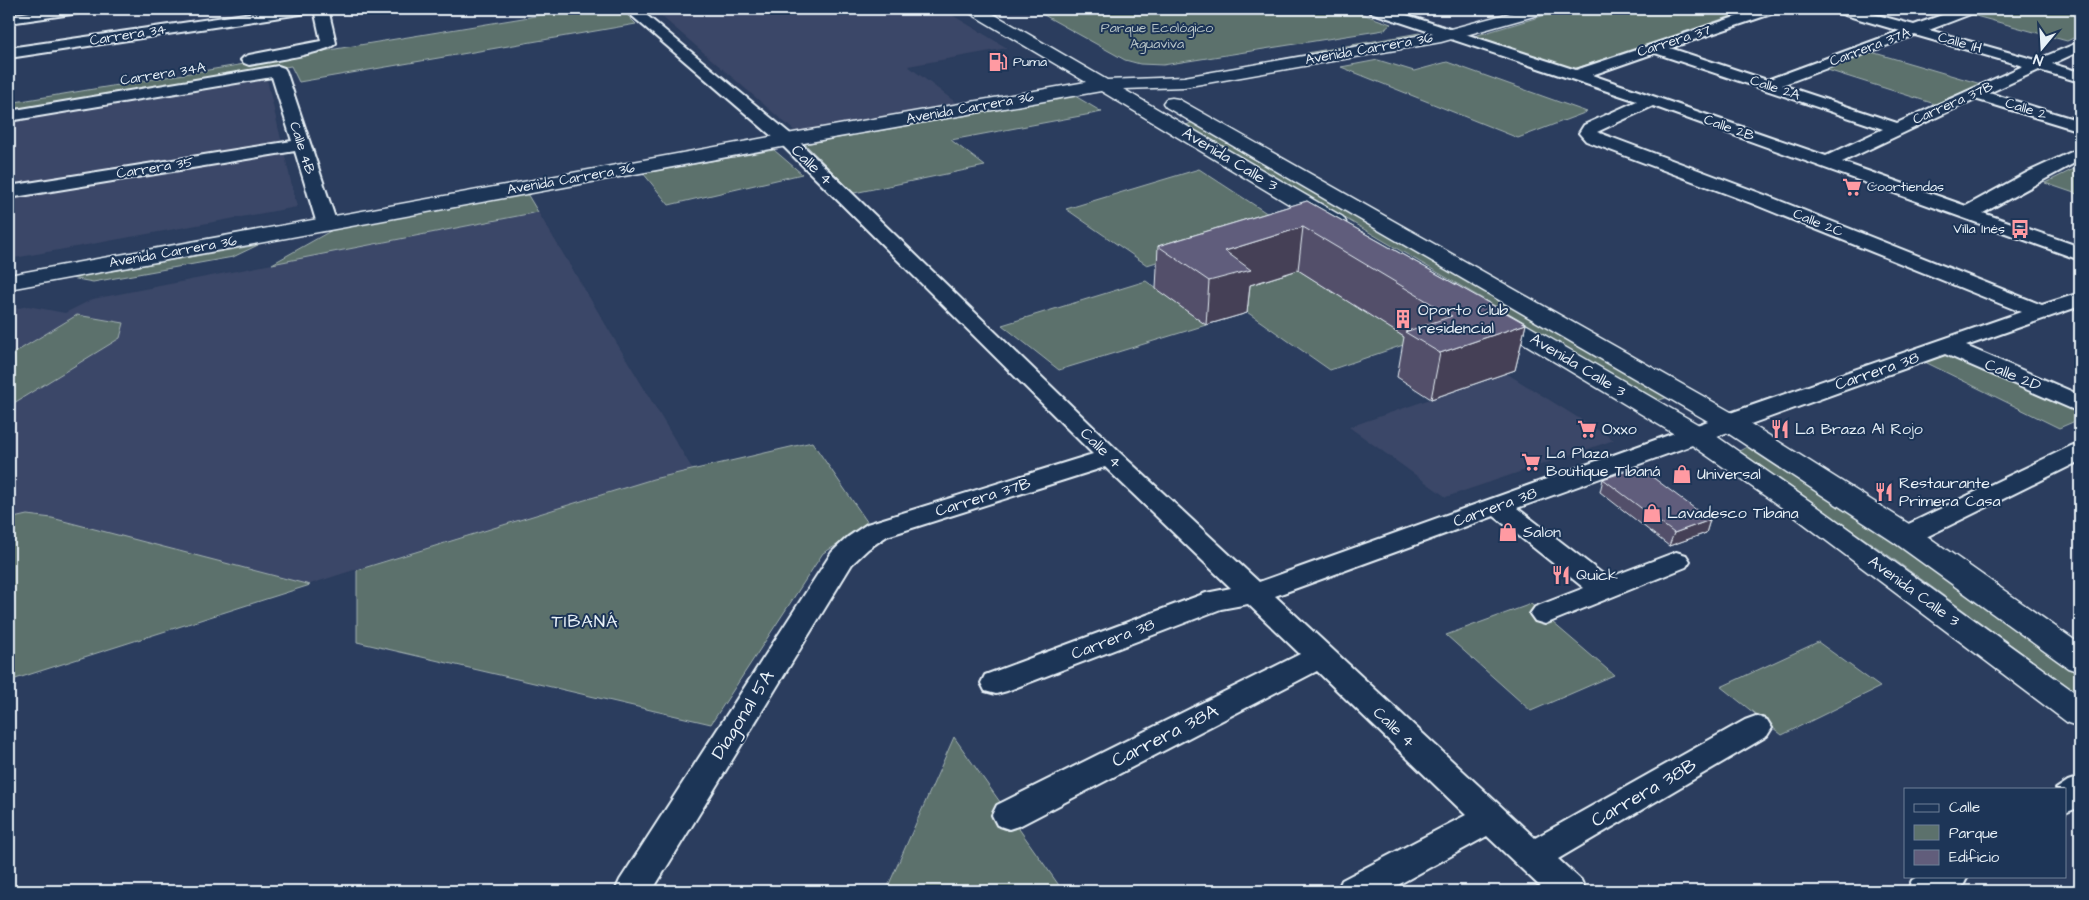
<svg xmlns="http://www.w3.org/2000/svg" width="2089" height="900" font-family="'Architects Daughter',sans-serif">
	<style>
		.built { fill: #3b4767 }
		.green { fill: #5c716c; stroke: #a2b1b2 }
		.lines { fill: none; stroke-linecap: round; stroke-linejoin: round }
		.street-casing { stroke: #e8f1f8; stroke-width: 4 }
		.secondary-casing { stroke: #e8f1f8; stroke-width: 3 }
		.street { fill: #1d3557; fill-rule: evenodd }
		.secondary { fill: #1d3557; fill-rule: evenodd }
		.wall { fill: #53506a; stroke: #e8f1f8 }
		.shaded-wall { fill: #444156; stroke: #e8f1f8 }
		.building { fill: #615d7b; stroke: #e8f1f8 }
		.labels { text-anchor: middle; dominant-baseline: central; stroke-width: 4; stroke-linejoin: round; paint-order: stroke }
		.far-park-label { font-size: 14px; fill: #b7c4c7; stroke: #1d3557 }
		.far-street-label { font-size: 14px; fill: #e8f1f8; stroke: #1d3557 }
		.far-poi-label { font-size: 14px; fill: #e8f1f8; stroke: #1d3557; text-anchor: start }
		.street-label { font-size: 16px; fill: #e8f1f8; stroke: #1d3557 }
		.poi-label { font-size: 16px; fill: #e8f1f8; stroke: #1d3557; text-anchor: start }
		.neighbourhood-label { font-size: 18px; letter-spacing: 1px; fill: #e8f1f8; stroke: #1d3557 }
		.near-street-label { font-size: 19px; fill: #e8f1f8; stroke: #1d3557 }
	</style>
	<rect width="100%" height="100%" fill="#2b3d5e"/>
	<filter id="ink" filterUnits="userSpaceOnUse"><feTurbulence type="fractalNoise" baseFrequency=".02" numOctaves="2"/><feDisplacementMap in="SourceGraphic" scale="10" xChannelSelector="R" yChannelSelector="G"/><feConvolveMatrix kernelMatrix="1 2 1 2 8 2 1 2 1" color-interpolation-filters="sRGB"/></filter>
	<g filter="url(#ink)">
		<!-- built -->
		<g class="built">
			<path d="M653 9H942L1007 48 908 66 959 105 797 133Z"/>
			<path d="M267 80 297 207 9 259V123Z"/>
			<path d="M538 212 693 470 653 479 357 569 9 681V310L28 306 65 313 93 299Z"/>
			<path d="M1506 373 1614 440 1446 497 1349 427Z"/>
		</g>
		<!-- green -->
		<g class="green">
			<path d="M551 9H621L636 24 299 82 291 66 9 112V103L547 14 545 10Z"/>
			<path d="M1033 9H1348L1391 24 1384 30 1163 65 1140 64 1125 60Z"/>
			<path d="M1566 9H1752L1574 69 1471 37Z"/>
			<path d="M1989 9H2071L2080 11V35L2067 41 1972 15Z"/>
			<path d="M1419 33 1425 36 1313 57 1307 53Z"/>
			<path d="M1868 51 1981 84 1935 104 1821 68Z"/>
			<path d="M1378 60 1414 71 1447 62 1587 112 1518 138 1341 67Z"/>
			<path d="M1075 96 1102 112 951 140 985 166 854 193 805 144Z"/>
			<path d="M1194 122 1668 397 1657 401 1186 125Z"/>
			<path d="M774 150 802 174 669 205 643 173Z"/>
			<path d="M2080 166V195L2045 183Z"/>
			<path d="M1199 169 1282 223 1147 265 1066 209Z"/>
			<path d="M526 192 538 212 272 264 334 229Z"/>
			<path d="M258 245 233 257 93 282 71 278Z"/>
			<path d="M1298 270 1412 342 1330 370 1221 294Z"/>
			<path d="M1146 281 1206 325 1059 370 1002 325Z"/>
			<path d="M77 315 124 323 120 338 9 406V356Z"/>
			<path d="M1949 354 2080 407V419L2059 428 1925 362Z"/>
			<path d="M812 442 870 526 823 553 711 724 357 642V570L653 479Z"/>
			<path d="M1751 445 1897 540 2080 671V695L1881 550 1737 452Z"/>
			<path d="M27 515 52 518 310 585 9 681V519Z"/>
			<path d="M1531 604 1614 675 1531 711 1446 635Z"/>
			<path d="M1818 642 1880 687 1782 735 1721 687Z"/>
			<path d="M954 737 1063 891H886Z"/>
		</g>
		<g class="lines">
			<!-- street casing -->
			<g class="street-casing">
				<g id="street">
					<path d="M51 9H86L84 12 79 13 9 23V15Z"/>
					<path d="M280 9H328L336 43C329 53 264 62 249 65L244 63 241 60 244 57 249 55 321 41 314 9 307 13 9 58V48Z"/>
					<path d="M624 9H639L793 136 1119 452 1259 582 1736 411 2021 312 1751 203 1586 141 1579 133 1584 125 1637 101 1370 12 1368 9H1388L1576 70 1759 9H1779L1777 12 1670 48 1767 80 1900 31 1835 12 1833 9H1855L1914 25 1959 9H1978L1976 12 1929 30 2036 60 2080 42V51L2052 64 2080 72V82L2039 70 1989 93 2080 121V131L1975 99 1842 162 1966 206 2028 172 2080 148V160L1983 213 2080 247V260L1653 106 1597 132 1765 195 2042 305 2080 293V306L1966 346 2080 395V411L2072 409 1945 354 1517 508 1608 578 1676 552 1686 555 1690 561 1686 567 1545 624 1535 621 1530 614 1535 607 1584 588 1494 516 1275 596 1535 838 1745 720 1756 716 1767 720 1772 728 1767 736 1558 859 1581 880 1586 891H1545L1487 836 1387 891H1337L1342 880 1466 815 1317 671 1021 825 1009 829 997 825 992 815 997 805 1300 654 1248 604 1221 609 1007 691 996 694 985 691 981 683 985 675 1206 593 1231 588 1105 467 887 536 868 549 852 564 652 891H615L620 880 832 552 848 537 867 524 1093 454 781 144ZM1915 35 2023 66 1897 123 1782 85ZM1655 53 1883 129 1826 156 1592 75Z"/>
					<path d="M278 66 284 68 286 71 337 224 334 228 327 230 320 228 317 224 295 151 9 198V186L292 141 272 77 9 121V111Z"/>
					<path d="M2080 443V461L1916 542 1906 545 1896 542 1892 536 1896 530 2071 446Z"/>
					<path d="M2080 777V807L2065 813V789H2056L2068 781Z"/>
					<path d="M1919 876H1968L1963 886 1955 891H1907L1912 880Z"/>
				</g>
			</g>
			<!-- secondary casing -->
			<g class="secondary-casing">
				<g id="secondary">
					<path d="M966 9H985L1107 80 1184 77 1439 32 1525 9H1550L1548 12 1441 42 1184 87 1123 89 1343 217 1346 222 1343 227 1335 228 1327 227 1101 91 787 146 9 289V275L787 134 1086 82 968 12Z"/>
					<path d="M1172 98 1178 99 1738 416 1917 529 2080 644V672L2068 668 1895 543 1720 428 1166 107 1163 103 1166 99Z"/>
					<path d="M1493 308 1501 310 1706 429 1811 502 2080 696V727L2068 723 1791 514 1686 441 1485 320 1481 315 1485 310Z"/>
				</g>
			</g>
			<!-- street -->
			<use href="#street" class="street"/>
			<!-- secondary -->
			<use href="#secondary" class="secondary"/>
		</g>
		<!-- wall -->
		<g class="wall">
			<path d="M1307 201 1526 324 1515 370 1431 399 1397 377 1404 337 1298 270 1250 285 1247 313 1206 325 1156 289 1158 246Z"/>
			<path d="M1603 479 1710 520 1706 533 1669 546 1600 492Z"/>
		</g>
		<!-- shaded-wall -->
		<g class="shaded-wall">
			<path d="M1303 227 1298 270 1250 285 1247 313 1206 325 1209 281 1225 251Z"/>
			<path d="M1526 324 1515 370 1431 399 1440 353Z"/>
			<path d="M1710 520 1706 533 1669 546 1674 533Z"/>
		</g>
		<!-- building -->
		<g class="building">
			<path d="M1307 201 1526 324 1440 353 1405 332 1452 316 1303 227 1225 251 1251 270 1209 281 1158 246Z"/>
			<path d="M1639 467 1710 520 1674 533 1603 479Z"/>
		</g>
	</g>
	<!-- icons -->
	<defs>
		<g id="fuel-bare" transform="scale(1.5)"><path d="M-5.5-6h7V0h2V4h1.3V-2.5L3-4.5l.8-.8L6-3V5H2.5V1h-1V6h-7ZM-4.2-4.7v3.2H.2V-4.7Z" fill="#ff9aa2" stroke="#1d3557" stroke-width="2.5" paint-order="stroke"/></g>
		<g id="supermarket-bare" transform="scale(1.5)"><path d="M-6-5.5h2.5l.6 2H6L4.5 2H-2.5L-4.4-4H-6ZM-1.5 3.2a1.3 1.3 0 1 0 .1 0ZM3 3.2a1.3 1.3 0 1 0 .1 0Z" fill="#ff9aa2" stroke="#1d3557" stroke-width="2.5" paint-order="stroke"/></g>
		<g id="bus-bare" transform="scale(1.5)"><path d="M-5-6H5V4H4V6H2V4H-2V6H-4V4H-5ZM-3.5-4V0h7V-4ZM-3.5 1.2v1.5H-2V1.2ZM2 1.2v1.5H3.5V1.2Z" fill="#ff9aa2" stroke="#1d3557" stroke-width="2.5" paint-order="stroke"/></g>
		<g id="building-bare" transform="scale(1.5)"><path d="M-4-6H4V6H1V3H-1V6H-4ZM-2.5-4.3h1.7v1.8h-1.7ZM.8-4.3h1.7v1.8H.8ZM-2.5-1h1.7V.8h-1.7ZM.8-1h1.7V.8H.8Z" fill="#ff9aa2" stroke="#1d3557" stroke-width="2.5" paint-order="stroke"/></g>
		<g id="restaurant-bare" transform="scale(1.5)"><path d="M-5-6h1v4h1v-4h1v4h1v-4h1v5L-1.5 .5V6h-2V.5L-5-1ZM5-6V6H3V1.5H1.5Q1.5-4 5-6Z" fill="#ff9aa2" stroke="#1d3557" stroke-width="2.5" paint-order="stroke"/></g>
		<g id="shop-bare" transform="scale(1.5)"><path d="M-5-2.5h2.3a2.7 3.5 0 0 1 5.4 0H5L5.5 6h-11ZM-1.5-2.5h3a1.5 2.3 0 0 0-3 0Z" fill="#ff9aa2" stroke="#1d3557" stroke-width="2.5" paint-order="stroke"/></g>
	</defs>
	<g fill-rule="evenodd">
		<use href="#fuel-bare" x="998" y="62"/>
		<use href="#supermarket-bare" x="1852" y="187"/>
		<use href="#bus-bare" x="2020" y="229"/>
		<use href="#building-bare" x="1403" y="319"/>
		<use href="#supermarket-bare" x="1587" y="429"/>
		<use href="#restaurant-bare" x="1780" y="429"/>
		<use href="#supermarket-bare" x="1531" y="462"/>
		<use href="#shop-bare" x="1682" y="474"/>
		<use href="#restaurant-bare" x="1884" y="492"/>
		<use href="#shop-bare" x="1652" y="513"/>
		<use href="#shop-bare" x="1508" y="532"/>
		<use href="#restaurant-bare" x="1561" y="575"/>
	</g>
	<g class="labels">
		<!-- far-park labels -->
		<g class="far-park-label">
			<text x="1157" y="28">Parque Ecológico<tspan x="1157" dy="16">Aguaviva</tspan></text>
		</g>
		<!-- far-street labels -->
		<g class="far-street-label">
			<text transform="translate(128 35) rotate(-9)">Carrera 34</text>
			<text transform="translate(1674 41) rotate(-18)">Carrera 37</text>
			<text transform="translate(1960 43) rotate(16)">Calle 1H</text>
			<text transform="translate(1870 47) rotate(-21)">Carrera 37A</text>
			<text transform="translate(1369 49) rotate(-10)">Avenida Carrera 36</text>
			<text transform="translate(163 74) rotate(-9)">Carrera 34A</text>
			<text transform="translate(1775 88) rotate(18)">Calle 2A</text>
			<text transform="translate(1953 103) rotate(-24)">Carrera 37B</text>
			<text transform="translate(970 108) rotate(-10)">Avenida Carrera 36</text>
			<text transform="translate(2026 109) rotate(17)">Calle 2</text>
			<text transform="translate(1729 128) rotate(20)">Calle 2B</text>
			<text transform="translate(302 148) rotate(72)">Calle 4B</text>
			<text transform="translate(155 168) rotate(-9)">Carrera 35</text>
			<text transform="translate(571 179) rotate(-10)">Avenida Carrera 36</text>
			<text transform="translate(1818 223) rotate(22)">Calle 2C</text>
			<text transform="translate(173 252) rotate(-10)">Avenida Carrera 36</text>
		</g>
		<!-- far-poi labels -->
		<g class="far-poi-label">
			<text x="1013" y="62">Puma</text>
			<text x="1867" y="187">Coortiendas</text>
			<text x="2005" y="229" text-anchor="end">Villa Inés</text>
		</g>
		<!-- street labels -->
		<g class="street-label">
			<text transform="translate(1230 159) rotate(31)">Avenida Calle 3</text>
			<text transform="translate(812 165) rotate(44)">Calle 4</text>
			<text transform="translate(1578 365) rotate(31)">Avenida Calle 3</text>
			<text transform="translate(1877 371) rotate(-19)">Carrera 38</text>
			<text transform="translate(2013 375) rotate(23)">Calle 2D</text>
			<text transform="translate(1101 448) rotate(44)">Calle 4</text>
			<text transform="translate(983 497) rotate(-17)">Carrera 37B</text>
			<text transform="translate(1495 507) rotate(-20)">Carrera 38</text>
			<text transform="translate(1914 591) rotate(36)">Avenida Calle 3</text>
			<text transform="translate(1113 639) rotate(-21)">Carrera 38</text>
			<text transform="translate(1394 727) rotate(43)">Calle 4</text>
		</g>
		<!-- poi labels -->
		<g class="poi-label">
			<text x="1418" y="310">Oporto Club<tspan x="1418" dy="18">residencial</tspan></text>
			<text x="1602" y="429">Oxxo</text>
			<text x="1795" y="429">La Braza Al Rojo</text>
			<text x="1546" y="453">La Plaza<tspan x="1546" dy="18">Boutique Tibaná</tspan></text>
			<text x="1697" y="474">Universal</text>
			<text x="1899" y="483">Restaurante<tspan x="1899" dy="18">Primera Casa</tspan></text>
			<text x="1667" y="513">Lavadesco Tibana</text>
			<text x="1523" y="532">Salon</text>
			<text x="1576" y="575">Quick</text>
		</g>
		<!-- neighbourhood labels -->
		<g class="neighbourhood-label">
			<text x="585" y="621">TIBANÁ</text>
		</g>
		<!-- near-street labels -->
		<g class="near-street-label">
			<text transform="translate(743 715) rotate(-58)">Diagonal 5A</text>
			<text transform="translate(1165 736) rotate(-27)">Carrera 38A</text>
			<text transform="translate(1644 793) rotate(-30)">Carrera 38B</text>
		</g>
	</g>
	<!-- margin -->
	<rect width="2089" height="900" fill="none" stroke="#1d3557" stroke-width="30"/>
	<rect x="15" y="15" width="2059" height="870" fill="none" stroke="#e8f1f8" stroke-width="2" filter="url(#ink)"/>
	<!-- legend -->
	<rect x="1904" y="788" width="162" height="90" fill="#1d3557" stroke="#6e8097"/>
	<rect x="1914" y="804" width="25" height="8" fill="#1d3557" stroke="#6e8097"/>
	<text x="1949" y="812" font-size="15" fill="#e8f1f8">Calle</text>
	<rect x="1914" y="825" width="25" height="15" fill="#5c716c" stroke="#6e8097"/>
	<text x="1949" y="838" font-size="15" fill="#e8f1f8">Parque</text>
	<rect x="1914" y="850" width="25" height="15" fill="#615d7b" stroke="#6e8097"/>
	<text x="1949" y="862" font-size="15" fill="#e8f1f8">Edificio</text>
	<!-- north arrow -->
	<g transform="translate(2042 48) rotate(198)" stroke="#1d3557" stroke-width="4" paint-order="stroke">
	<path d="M0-4L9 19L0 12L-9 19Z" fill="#e8f1f8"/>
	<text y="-8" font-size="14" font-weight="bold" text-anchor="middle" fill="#e8f1f8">N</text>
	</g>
</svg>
